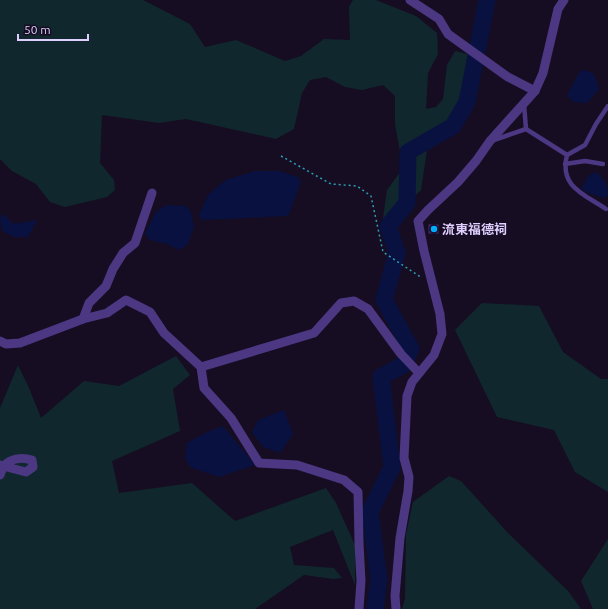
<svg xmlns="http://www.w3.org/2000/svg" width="608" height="609" font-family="Ubuntu,'Noto Sans TC',sans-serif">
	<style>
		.green { fill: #10272d }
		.water { fill: #091140 }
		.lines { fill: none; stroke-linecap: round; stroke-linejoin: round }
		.river { stroke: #091140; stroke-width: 17 }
		.building { fill: #2b1944; stroke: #472b70 }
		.path { stroke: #2ca0b6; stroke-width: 1.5; stroke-dasharray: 2 3; stroke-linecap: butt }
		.service { stroke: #4b3782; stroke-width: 4.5 }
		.minor { stroke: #4b3782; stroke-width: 9 }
		.poi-dot { fill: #00abfa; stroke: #160d23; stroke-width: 1.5 }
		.labels { text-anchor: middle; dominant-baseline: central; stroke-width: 4; stroke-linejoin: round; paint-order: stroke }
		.poi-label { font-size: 13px; font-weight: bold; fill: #dfcfff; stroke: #160d23; text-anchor: start }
	</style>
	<rect width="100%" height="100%" fill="#160d23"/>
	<!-- green -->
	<g class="green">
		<path d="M0 0H143L190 24 205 47 236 40 285 61 301 56 324 39 350 40 349 7 353 0H376L416 16 437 33 438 54 428 73 426 109 436 107 443 99 447 65 455 51 471 55 473 75 459 127 429 137 421 190 388 221 383 218 387 190 403 168 395 124V96L383 85 362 90 345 87 326 77 310 80 302 93 294 129 276 139 186 119 159 123 102 115 100 163 114 180 115 190 107 197 65 207 50 202 36 184 12 171 0 159Z"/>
		<path d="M482 303 539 306 563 352 601 379H608V492L575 472 554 430 497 417 455 330Z"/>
		<path d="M176 356 190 375 173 389 180 431 112 461 119 493 192 483 235 521 326 488 336 503 355 545V585L333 530 290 547 294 565 334 568 342 578 333 579 304 575 255 609H0V408L18 365 29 388 41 418 84 381 119 386Z"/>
		<path d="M449 476 461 481 508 533 568 591 581 609H402L405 599 406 534 413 502Z"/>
		<path d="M608 539V609H593L581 581Z"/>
	</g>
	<!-- water -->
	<g class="water">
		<path d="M585 70 594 74 599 89 587 103 573 102 567 95 580 71Z"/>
		<path d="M255 171H279L298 177 301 182 289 214 286 216 202 220 199 215 208 195 226 180Z"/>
		<path d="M596 172C604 179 608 184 608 195L605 198 590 194 581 189 588 176Z"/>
		<path d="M166 205 186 206 191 212 194 227 188 244 179 250 167 244 150 240 145 233 156 212Z"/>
		<path d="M4 214 13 224 37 220 28 237H14L2 231 0 218Z"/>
		<path d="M284 410 293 434 280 453 263 447 252 432 258 420Z"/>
		<path d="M223 426 255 465 219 477 190 467 185 458 187 443 207 432Z"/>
	</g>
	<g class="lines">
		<!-- river -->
		<path class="river" d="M375 609 379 579 370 512 392 467 381 377 403 365 411 349 384 300 397 253 388 226 407 203 408 152 453 126 467 102 487 0"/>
	</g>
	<!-- building -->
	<rect class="building" x="429" y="225" width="9" height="8"/>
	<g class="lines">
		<!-- path -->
		<path class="path" d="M281 156 331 184 357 186 371 196 383 252 422 278"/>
		<!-- service -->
		<g class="service">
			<path d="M524 104 526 129 567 155C559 187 584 194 606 209"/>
			<path d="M494 140 526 129"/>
			<path d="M567 155 585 145 596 124 608 106"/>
			<path d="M565 164 585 161 603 164"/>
		</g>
		<!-- minor -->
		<g class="minor">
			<path d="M410 0 439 19 448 34 508 77 535 91"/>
			<path d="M83 319 89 303 106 286 113 269 123 253 135 243 152 193"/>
			<path d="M0 341 6 344 20 343 83 319 107 313 126 300 150 312 164 333 201 367 204 388 231 418 259 463 297 465 344 480 358 492 359 543 361 581 359 609"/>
			<path d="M201 367 314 333 341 303 354 301 368 309 401 354 419 373"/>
			<path d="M0 465 3 466 26 472 33 467 32 460C22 457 11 458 4 466 2 468 1 473 0 475"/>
			<path d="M396 609 395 596 400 538 408 491 409 477 404 458 407 396 412 382 434 355 442 334 440 314 424 251 418 221 428 210 458 182 476 161 490 141 535 91 543 73 558 9 564 0"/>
		</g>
	</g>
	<!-- markers -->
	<circle class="poi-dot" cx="434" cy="229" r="4"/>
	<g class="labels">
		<!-- poi labels -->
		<g class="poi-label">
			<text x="442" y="229">流東福德祠</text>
		</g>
	</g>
	<!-- scale -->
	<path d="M18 34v6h70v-6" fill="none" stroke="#dfcfff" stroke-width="2"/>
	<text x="24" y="34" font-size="12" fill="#dfcfff" stroke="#160d23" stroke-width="3" paint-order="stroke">50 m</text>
</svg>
